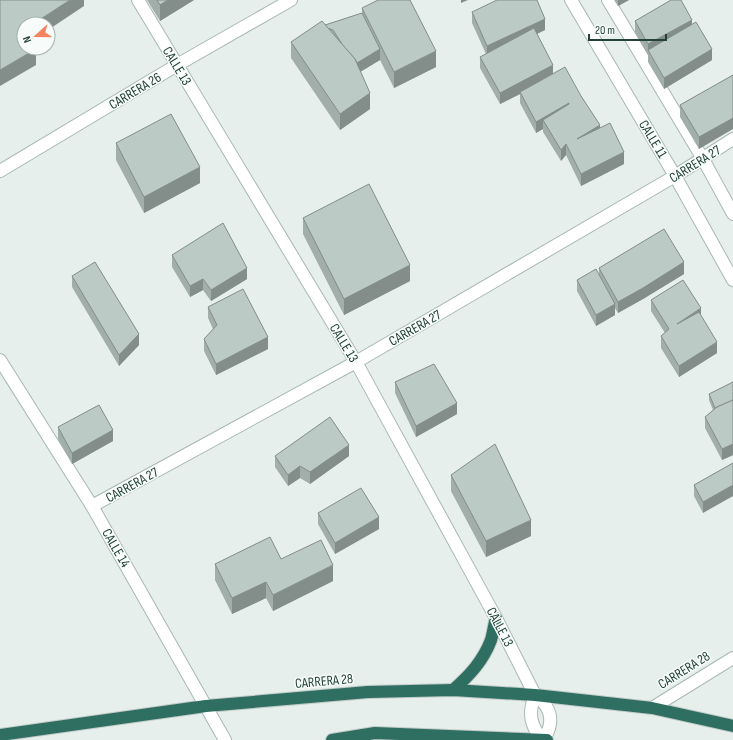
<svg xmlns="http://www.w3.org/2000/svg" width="733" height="740" font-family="'Sofia Sans Condensed',sans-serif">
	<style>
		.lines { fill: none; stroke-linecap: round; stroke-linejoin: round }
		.street-casing { stroke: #a8b8b2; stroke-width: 14 }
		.highway-casing { stroke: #c2cac8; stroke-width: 14 }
		.street { stroke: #fff; stroke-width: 12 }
		.highway { stroke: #2f6f62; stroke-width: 12 }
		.wall { fill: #a1aea9 }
		.shaded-wall { fill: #838d89 }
		.building { fill: #bbcac4; stroke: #838d89 }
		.labels { text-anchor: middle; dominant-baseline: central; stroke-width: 3; stroke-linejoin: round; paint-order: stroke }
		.street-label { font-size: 14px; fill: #24423a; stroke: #f7fbf9 }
	</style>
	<rect width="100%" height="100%" fill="#e6efeb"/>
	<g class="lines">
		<!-- street casing -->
		<g class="street-casing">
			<g id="street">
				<path d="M138 0 356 362 496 618 535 695C552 707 555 723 543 740"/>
				<path d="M571 0 675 176 733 280"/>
				<path d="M608 0 703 159 733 214"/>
				<path d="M0 171 177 65 291 0"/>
				<path d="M0 360 92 506 225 740"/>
				<path d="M92 506 356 362 675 176 733 139"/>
				<path d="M535 695C528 713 530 726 543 740"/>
				<path d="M652 708 733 658"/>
			</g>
		</g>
		<!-- highway casing -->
		<g class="highway-casing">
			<g id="highway">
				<path d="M453 690C470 675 483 661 491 640 493 633 494 625 496 618"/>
				<path d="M0 735 206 706 368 692 453 690 535 695 652 708 733 726"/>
				<path d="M332 740 375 733 547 740"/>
			</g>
		</g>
		<!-- street -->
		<use href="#street" class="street"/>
		<!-- highway -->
		<use href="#highway" class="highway"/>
	</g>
	<!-- wall -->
	<g class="wall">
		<path d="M147 0H194L160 21Z"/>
		<path d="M614 0H629L618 6Z"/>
		<path d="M362 8 436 67 394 88 380 60 360 72 370 109 340 130 291 58V42L325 25 362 13Z"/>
		<path d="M472 12 545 30 537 34 553 73 581 96 600 128 624 164 581 186 566 155 561 161 543 132V129L536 133 520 103V94L500 104 480 68V57L486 54 472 23Z"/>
		<path d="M635 21 692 24 712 60 664 89 648 62V55L635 32Z"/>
		<path d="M733 75 699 149 680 117V105Z"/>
		<path d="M116 143 200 183 144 213 116 160Z"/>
		<path d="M303 218 410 281 344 315 303 234Z"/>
		<path d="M172 255 247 279 211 301 203 290 190 297 172 267Z"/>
		<path d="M599 268 684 274 643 299 618 313 615 308V315L596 326 577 291V280L599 274Z"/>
		<path d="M72 276 139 345 119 366 72 287Z"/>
		<path d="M651 300 701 316 717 353 679 377 661 348V336L665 333 651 311Z"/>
		<path d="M208 307 268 349 216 375 204 351V339L213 329 208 318Z"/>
		<path d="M395 382 457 414 416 437 395 393Z"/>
		<path d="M733 382V455L722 460 705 428V417L713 410 709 400V394Z"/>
		<path d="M58 427 113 441 72 464 58 439Z"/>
		<path d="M275 456H349L310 484 300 478 288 486 275 467Z"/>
		<path d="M733 463 703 513 694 496V485Z"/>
		<path d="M451 475 531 536 486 557 451 491Z"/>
		<path d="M318 513 379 529 335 554 318 524Z"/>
		<path d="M281 559 333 581 273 611 266 598 232 614 215 580V564Z"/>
	</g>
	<!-- shaded-wall -->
	<g class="shaded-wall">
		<path d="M70 0H84V6L48 30V24H33Z"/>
		<path d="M168 0H194L160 21V5Z"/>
		<path d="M461 0H468L461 3Z"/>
		<path d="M618 0H629L618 6Z"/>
		<path d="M545 19V30L487 57V46Z"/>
		<path d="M692 20V31L648 51V44Z"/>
		<path d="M36 49V65L0 86V70Z"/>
		<path d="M380 49V60L355 75V64Z"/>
		<path d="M712 49V60L664 89V78Z"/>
		<path d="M436 51V67L394 88V72Z"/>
		<path d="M553 65V76L520 92V94L500 104V93Z"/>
		<path d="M370 93V109L340 130V114Z"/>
		<path d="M569 103V115L543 120V129L536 133V122Z"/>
		<path d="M733 118V129L699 149V137Z"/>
		<path d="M600 125V136L577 139Z"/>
		<path d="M566 144V155L561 161V150Z"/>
		<path d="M624 152V164L581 186V174Z"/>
		<path d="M200 167V183L144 213V197Z"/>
		<path d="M684 262V274L643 299 618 313V302Z"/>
		<path d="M410 265V281L344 315V299Z"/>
		<path d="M247 268V279L211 301V290Z"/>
		<path d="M203 279V290L190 297V286Z"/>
		<path d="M615 304V315L596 326V315Z"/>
		<path d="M701 308V319L677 324Z"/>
		<path d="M139 334V345L119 366V355Z"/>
		<path d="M268 337V349L216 375V364Z"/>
		<path d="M717 342V353L679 377V366Z"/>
		<path d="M457 403V414L416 437V426Z"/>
		<path d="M113 430V441L72 464V453Z"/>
		<path d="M733 444V455L722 460V449Z"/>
		<path d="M349 445V456L310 484V472Z"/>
		<path d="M300 466V478L288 486V475Z"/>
		<path d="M733 485V496L703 513V502Z"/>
		<path d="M379 517V529L335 554V543Z"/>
		<path d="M531 520V536L486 557V541Z"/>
		<path d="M333 565V581L273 611V595Z"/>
		<path d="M266 582V598L232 614V598Z"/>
	</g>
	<!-- building -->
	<g class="building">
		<path d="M0 0H70L33 24H24V48H35L36 49 0 70Z"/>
		<path d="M157 0H168L160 5Z"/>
		<path d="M378 0H410L436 51 394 72 362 8Z"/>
		<path d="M497 0H537L545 19 487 46 472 12Z"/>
		<path d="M671 0H681L692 20 648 44 635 21Z"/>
		<path d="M362 13 380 49 357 63 355 59 344 47 333 30 327 28 325 25Z"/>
		<path d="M322 21 355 59 370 93 340 114 291 42Z"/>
		<path d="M696 22 712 49 664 78 648 50Z"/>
		<path d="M534 28 553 65 500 93 480 57Z"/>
		<path d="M565 67 581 96 600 125 577 139 610 123 624 152 581 174 566 144 561 150 543 120 569 104V103L536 122 520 92Z"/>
		<path d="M733 75V118L699 137 680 105Z"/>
		<path d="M171 114 200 167 144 197 116 143Z"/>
		<path d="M369 184 410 265 344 299 303 218Z"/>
		<path d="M223 223 247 268 211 290 203 279 190 286 172 255Z"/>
		<path d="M664 229 684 262 643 288 618 302 599 268Z"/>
		<path d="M95 262 139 334 119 355 72 276Z"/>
		<path d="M596 269 615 304 596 315 577 280Z"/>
		<path d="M683 280 701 308 677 324 699 312 717 342 679 366 661 336 669 329 651 300Z"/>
		<path d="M243 289 268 337 216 364 204 339 217 325 208 307Z"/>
		<path d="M434 364 457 403 416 426 395 382Z"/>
		<path d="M733 382V400L717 407 715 408 709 394Z"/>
		<path d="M733 400V444L722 449 705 417 717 407Z"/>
		<path d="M99 405 113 430 72 453 58 427Z"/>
		<path d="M330 417 349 445 310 472 300 466 288 475 275 456Z"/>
		<path d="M495 444 531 520 486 541 451 475Z"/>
		<path d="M733 463V485L703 502 694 485Z"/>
		<path d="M361 488 379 517 335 543 318 513Z"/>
		<path d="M270 537 281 559 321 540 333 565 273 595 266 582 232 598 215 564Z"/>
	</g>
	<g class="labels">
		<!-- street labels -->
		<g class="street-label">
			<text transform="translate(177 66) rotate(59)">CALLE 13</text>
			<text transform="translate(135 91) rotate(-31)">CARRERA 26</text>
			<text transform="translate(653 139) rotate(59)">CALLE 11</text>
			<text transform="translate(695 164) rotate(-32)">CARRERA 27</text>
			<text transform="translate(415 328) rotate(-30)">CARRERA 27</text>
			<text transform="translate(344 343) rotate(59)">CALLE 13</text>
			<text transform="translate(132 485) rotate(-29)">CARRERA 27</text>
			<text transform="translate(116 548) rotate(60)">CALLE 14</text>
			<text transform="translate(500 627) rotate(62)">CALLE 13</text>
			<text transform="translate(684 670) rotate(-32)">CARRERA 28</text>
			<text transform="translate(324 681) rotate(-5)">CARRERA 28</text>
		</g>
	</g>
	<!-- north arrow -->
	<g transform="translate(36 36) rotate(249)"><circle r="19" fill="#f7fbf9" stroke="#a3b1ad"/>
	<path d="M0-3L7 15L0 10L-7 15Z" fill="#f4845f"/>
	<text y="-6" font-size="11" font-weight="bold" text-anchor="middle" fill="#24423a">N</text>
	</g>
	<!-- scale -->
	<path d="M589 34v6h77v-6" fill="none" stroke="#24423a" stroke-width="2"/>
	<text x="595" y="34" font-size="12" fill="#24423a" stroke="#f7fbf9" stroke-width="3" paint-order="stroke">20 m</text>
</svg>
